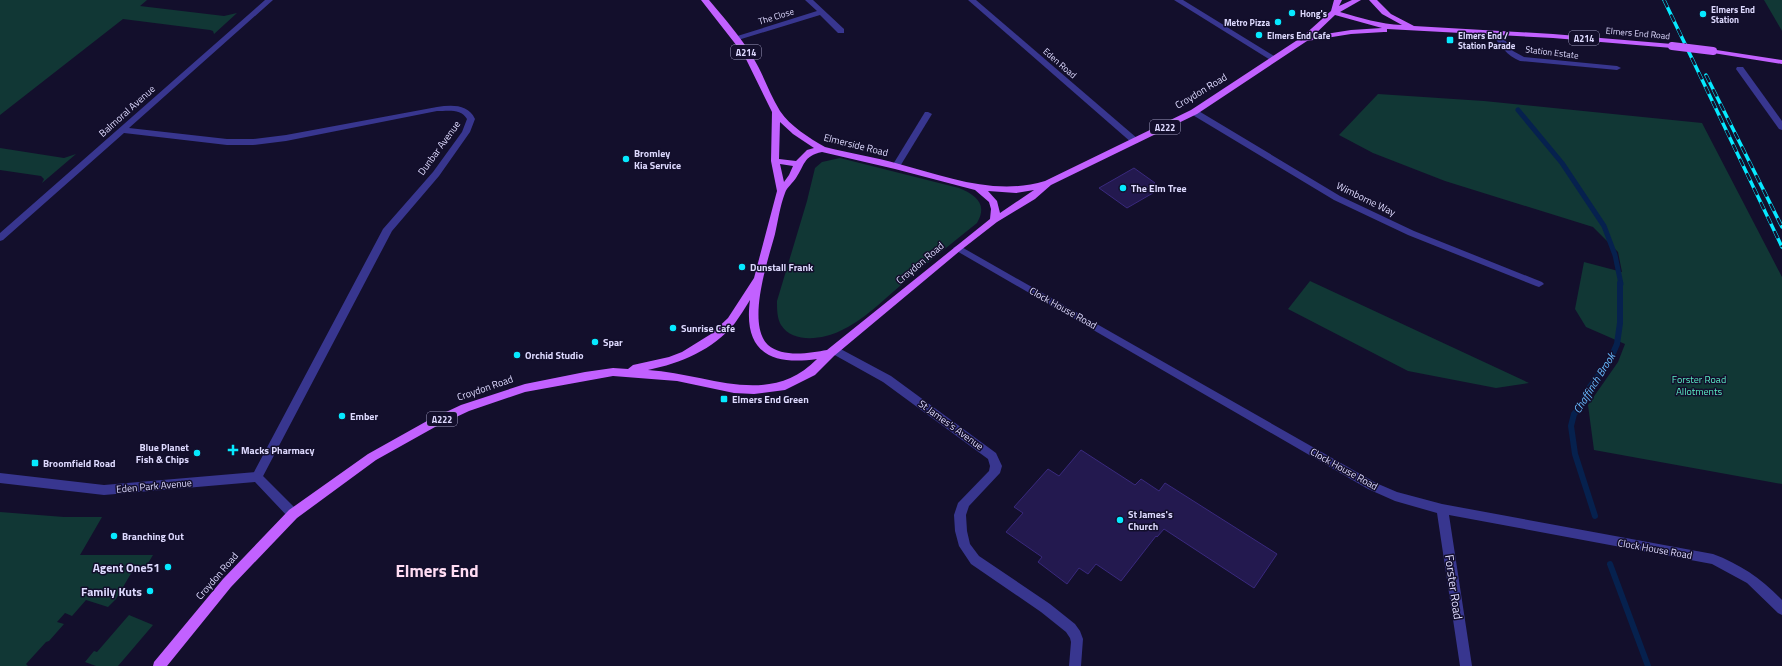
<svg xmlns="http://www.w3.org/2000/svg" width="1782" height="666" font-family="'Titillium Web',sans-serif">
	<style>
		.green { fill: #113735 }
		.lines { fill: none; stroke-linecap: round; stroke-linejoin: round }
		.stream-far1 { stroke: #06214e; stroke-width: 5 }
		.stream { stroke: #06214e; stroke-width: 6 }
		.building { fill: #23194f; stroke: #39297d }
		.minor { fill: #38368f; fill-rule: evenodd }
		.tertiary { fill: #38368f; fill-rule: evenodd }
		.primary { fill: #c261ff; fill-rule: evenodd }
		.rail-casing { stroke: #06e9ff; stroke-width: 3.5 }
		.rail { stroke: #130f2c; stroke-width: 2.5; stroke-dasharray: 8; stroke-linecap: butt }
		.primary-bridge { stroke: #c261ff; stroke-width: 8 }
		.poi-dot { fill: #06e9ff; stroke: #130f2c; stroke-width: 1.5 }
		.labels { text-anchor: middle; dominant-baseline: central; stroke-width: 3; stroke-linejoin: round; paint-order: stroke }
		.far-poi-label { font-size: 9px; font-weight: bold; fill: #dedaff; stroke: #130f2c; text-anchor: start }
		.far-street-label { font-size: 9px; fill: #dedaff; stroke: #130f2c }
		.shield { fill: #130f2c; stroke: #a19dc0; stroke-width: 1 }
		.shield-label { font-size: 9px; font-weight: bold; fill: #dedaff }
		.street-label { font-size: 10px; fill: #dedaff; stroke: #130f2c }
		.poi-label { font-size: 10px; font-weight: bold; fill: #dedaff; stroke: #130f2c; text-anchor: start }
		.park-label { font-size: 10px; fill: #5bebc5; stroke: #130f2c }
		.water-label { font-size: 11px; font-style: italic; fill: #68bbff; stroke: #130f2c }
		.near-poi-label { font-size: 12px; font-weight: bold; fill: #dedaff; stroke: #130f2c; text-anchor: end }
		.near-street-label { font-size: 12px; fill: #dedaff; stroke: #130f2c }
		.near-district-label { font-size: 17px; font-weight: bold; fill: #ffdcf3; stroke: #130f2c }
	</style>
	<rect width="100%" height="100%" fill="#130f2c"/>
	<!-- green -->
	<g class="green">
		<path d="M0 0H147L140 6 224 16 237 13 214 34 213 31 210 30 123 19 0 115Z"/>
		<path d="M1764 0H1782V31Z"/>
		<path d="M1378 94 1484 101 1702 123 1782 277V484L1594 450 1588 405 1618 362 1625 344 1586 327 1575 309 1584 262 1622 272 1618 252 1593 227 1445 181 1373 153 1339 135Z"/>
		<path d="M0 148 64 158 76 154 42 183 44 179 41 176 0 170Z"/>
		<path d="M840 158 959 188C976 195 988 204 977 223 951 244 926 264 901 285 882 301 863 321 840 331 824 339 793 344 781 325 777 318 777 309 777 301L807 201 815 168 822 162Z"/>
		<path d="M1310 281 1529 383 1496 388 1408 371 1288 309Z"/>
		<path d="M0 512 64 517H102L80 555H153L147 565 133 570 116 599 108 607 86 600 72 616 65 613 57 622 64 624 49 641 46 642 26 664 28 666H0Z"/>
		<path d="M129 615 153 625 118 666H96L85 662 94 651 97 652Z"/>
	</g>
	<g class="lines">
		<!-- stream-far1 -->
		<path class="stream-far1" d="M1518 110 1562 163 1604 226 1615 255 1621 284"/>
		<!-- stream -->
		<g class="stream">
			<path d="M1595 516 1575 454 1571 426 1574 414 1582 405 1586 392 1610 360 1617 344 1620 323V283"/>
			<path d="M1610 564 1648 666"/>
		</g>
	</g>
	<!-- building -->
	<g class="building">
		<path d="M1134 168 1155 183 1146 188 1153 193 1127 208 1099 188Z"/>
		<path d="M1081 450 1135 485 1141 479 1159 491 1165 483 1277 554 1254 588 1164 529 1157 537 1156 536 1121 581 1096 564 1088 574 1079 568 1067 584 1038 562 1042 557 1006 532 1023 513 1014 507 1048 469 1059 476Z"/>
	</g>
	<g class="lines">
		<!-- minor -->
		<g class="minor">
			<path d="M265 0H273L129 128 227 139H253L286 135 437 107C452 105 468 104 475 119L470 132 439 176 392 231 261 480 257 482 253 480 251 477 253 474 383 229 433 172 462 132 467 119C461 108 447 111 437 111L286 141 253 145H227L124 133 3 240 0 241V233Z"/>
			<path d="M805 0H813L844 29V33H838L820 15 738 40H735L731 38 817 11Z"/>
			<path d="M968 0H976L1138 139V143H1132Z"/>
			<path d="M1174 0H1183L1279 59 1275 61H1272Z"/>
			<path d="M1493 32H1499L1513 51 1524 57 1617 66 1621 68 1617 70 1520 61C1507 56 1500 45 1492 34Z"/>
			<path d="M1737 67H1743L1782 121V130L1779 129 1736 69Z"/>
			<path d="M1191 110H1197L1340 196 1414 231 1542 282 1544 284 1539 287 1536 286 1408 235 1334 200 1191 114Z"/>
			<path d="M925 112H928L932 114 899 168H893L892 166Z"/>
			<path d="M958 245 1376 483 1397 492 1442 504 1713 554C1740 564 1762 579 1782 600V615L1778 613 1747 583 1712 564 1449 515 1472 666H1460L1437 513 1395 501 1368 489 955 250 953 248Z"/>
			<path d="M835 346 891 376 996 453 1002 466 1000 473 969 506 966 515 967 531 970 544 979 556 1050 604 1075 624 1080 631 1083 639 1081 666H1069L1071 642 1070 638 1066 632 1041 612 971 564 959 546 955 531 954 515 958 503 989 471 990 466 988 459 883 382 831 353 830 350 831 347Z"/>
		</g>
		<!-- tertiary -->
		<path class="tertiary" d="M257 472 261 474 297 510 299 514 297 518 293 519 289 518 255 482 104 495 0 483V473L104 485Z"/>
		<!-- primary -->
		<g class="primary">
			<path d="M701 0H709C724 18 740 36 752 56 763 73 769 93 780 111 790 126 809 138 825 147 849 153 875 157 899 164 947 177 996 196 1045 181L1191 110 1302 37 1331 11 1334 0H1342L1339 6 1352 0H1361L1340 12C1361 18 1380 24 1402 25L1382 14 1369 0H1377L1391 14 1414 26 1553 34 1672 44 1676 46 1672 48 1553 38 1387 29V32H1384L1351 34 1307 41 1197 114 1051 185 1035 199 997 222 961 250 834 356 815 375 785 390 754 394 734 393 677 381 613 376 525 392 469 411 435 427 376 460 297 518 231 587 167 666H153L154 662 223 579 289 510 368 454 427 421 461 405 525 384 585 372 613 368 628 369 633 365 669 357 682 352 711 334 728 318 754 278 777 191 771 161 772 112 744 55ZM1335 15 1382 28 1351 30 1313 36ZM780 122 793 134 814 148 807 150 796 161 779 159ZM822 152 895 169 975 190 989 202 991 209 990 219 827 350C810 353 783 358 768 345 746 324 768 260 775 234 778 221 780 206 785 193 787 187 793 183 796 178 805 165 803 156 822 152ZM780 164 793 166 789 175 784 182ZM1034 190 1000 213 997 201 988 191 1016 193ZM750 300C743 351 770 366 817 359 768 409 707 373 648 370 681 363 713 350 735 323 740 316 745 308 750 300Z"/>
			<path d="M1710 49 1782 60V64L1713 53H1710Z"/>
		</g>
		<!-- rail casing -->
		<g class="rail-casing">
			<g id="rail">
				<path d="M1664 0 1782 247"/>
				<path d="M1706 75 1782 227"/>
			</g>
		</g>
		<!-- rail -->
		<use href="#rail" class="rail"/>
		<!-- primary-bridge -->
		<path class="primary-bridge" d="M1672 46 1713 51"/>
	</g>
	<!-- markers -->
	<g class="poi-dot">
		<circle cx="1292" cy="13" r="4"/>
		<circle cx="1703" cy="14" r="4"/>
		<circle cx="1278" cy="22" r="4"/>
		<circle cx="1259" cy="35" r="4"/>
		<rect x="1446" y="36" width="8" height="8" rx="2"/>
		<circle cx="626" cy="159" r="4"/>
		<circle cx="1123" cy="188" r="4"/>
		<circle cx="742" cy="267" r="4"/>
		<circle cx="673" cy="328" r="4"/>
		<circle cx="595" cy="342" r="4"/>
		<circle cx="517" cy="355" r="4"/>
		<rect x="720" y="395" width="8" height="8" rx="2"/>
		<circle cx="342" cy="416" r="4"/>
		<path d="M231 444h4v4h4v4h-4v4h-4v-4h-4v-4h4z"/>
		<circle cx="197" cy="453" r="4"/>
		<rect x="31" y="459" width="8" height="8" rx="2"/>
		<circle cx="1120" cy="520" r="4"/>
		<circle cx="114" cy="536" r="4"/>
		<circle cx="168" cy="567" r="4"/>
		<circle cx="150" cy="591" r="4"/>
	</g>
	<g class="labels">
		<!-- far-poi labels -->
		<g class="far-poi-label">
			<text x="1711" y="9">Elmers End<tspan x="1711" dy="10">Station</tspan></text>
			<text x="1300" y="13">Hong's</text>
			<text x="1270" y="22" text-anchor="end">Metro Pizza</text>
			<text x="1267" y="35">Elmers End Cafe</text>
			<text x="1458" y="35">Elmers End /<tspan x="1458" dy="10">Station Parade</tspan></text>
		</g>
		<!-- far-street labels -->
		<g class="far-street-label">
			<text transform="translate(776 16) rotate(-17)">The Close</text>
			<text transform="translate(1638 33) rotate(5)">Elmers End Road</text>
			<text transform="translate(1552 52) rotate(7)">Station Estate</text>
			<text transform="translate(1060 63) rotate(41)">Eden Road</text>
		</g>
		<!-- shield labels -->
		<g class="shield">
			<rect x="1569" y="31" width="30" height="14" rx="3"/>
			<rect x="731" y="45" width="30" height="14" rx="3"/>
			<rect x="1150" y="120" width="30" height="14" rx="3"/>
			<rect x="427" y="412" width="30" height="14" rx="3"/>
		</g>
		<g class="shield-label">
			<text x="1584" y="38">A214</text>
			<text x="746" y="52">A214</text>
			<text x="1165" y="127">A222</text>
			<text x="442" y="419">A222</text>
		</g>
		<!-- street labels -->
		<g class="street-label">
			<text transform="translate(1201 91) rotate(-31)">Croydon Road</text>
			<text transform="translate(127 111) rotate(-42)">Balmoral Avenue</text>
			<text transform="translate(856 145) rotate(14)">Elmerside Road</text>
			<text transform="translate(439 148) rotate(-54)">Dunbar Avenue</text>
			<text transform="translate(1366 199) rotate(26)">Wimborne Way</text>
			<text transform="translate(920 263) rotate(-40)">Croydon Road</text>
			<text transform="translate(1063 308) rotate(29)">Clock House Road</text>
			<text transform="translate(485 388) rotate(-19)">Croydon Road</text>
			<text transform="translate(951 425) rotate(36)">St James's Avenue</text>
			<text transform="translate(1344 469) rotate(29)">Clock House Road</text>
			<text transform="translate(154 486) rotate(-5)">Eden Park Avenue</text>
			<text transform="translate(1655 549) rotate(10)">Clock House Road</text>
			<text transform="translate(217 576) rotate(-49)">Croydon Road</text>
		</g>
		<!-- poi labels -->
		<g class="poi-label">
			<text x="634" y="153">Bromley<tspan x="634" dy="12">Kia Service</tspan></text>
			<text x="1131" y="188">The Elm Tree</text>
			<text x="750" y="267">Dunstall Frank</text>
			<text x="681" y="328">Sunrise Cafe</text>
			<text x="603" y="342">Spar</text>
			<text x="525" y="355">Orchid Studio</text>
			<text x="732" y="399">Elmers End Green</text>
			<text x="350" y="416">Ember</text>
			<text x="189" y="447" text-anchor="end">Blue Planet<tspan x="189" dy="12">Fish &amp; Chips</tspan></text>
			<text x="241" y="450">Macks Pharmacy</text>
			<text x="43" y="463">Broomfield Road</text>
			<text x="1128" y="514">St James's<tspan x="1128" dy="12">Church</tspan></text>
			<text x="122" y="536">Branching Out</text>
		</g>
		<!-- park labels -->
		<g class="park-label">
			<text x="1699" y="379">Forster Road<tspan x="1699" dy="12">Allotments</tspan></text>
		</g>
		<!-- water labels -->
		<g class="water-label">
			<text transform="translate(1594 383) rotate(-58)">Chaffinch Brook</text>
		</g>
		<!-- near-poi labels -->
		<g class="near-poi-label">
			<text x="160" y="567">Agent One51</text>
			<text x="142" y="591">Family Kuts</text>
		</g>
		<!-- near-street labels -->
		<g class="near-street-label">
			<text transform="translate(1454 587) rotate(82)">Forster Road</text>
		</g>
		<!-- near-district labels -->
		<g class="near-district-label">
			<text x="437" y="571">Elmers End</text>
		</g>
	</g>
</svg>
